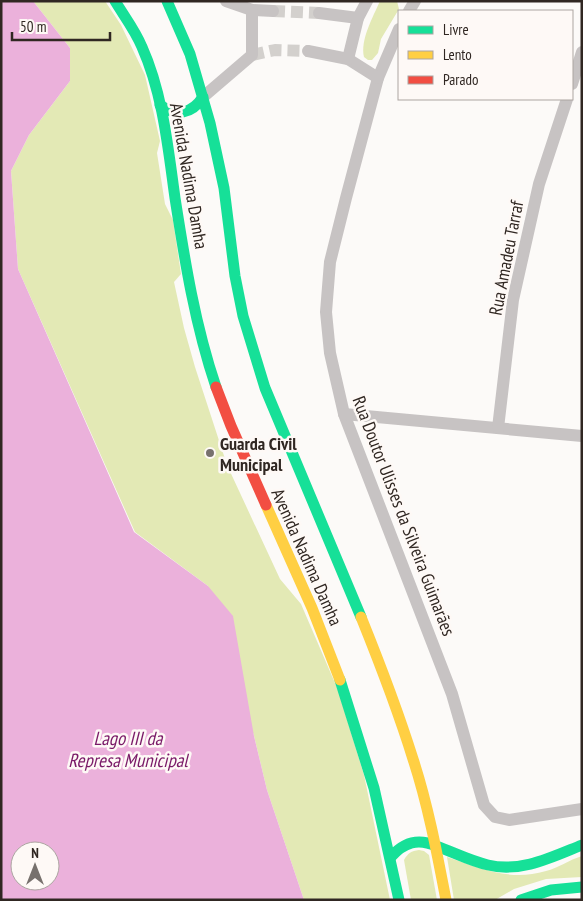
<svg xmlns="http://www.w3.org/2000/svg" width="583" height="901" font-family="'PT Sans Narrow',sans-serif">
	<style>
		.green { fill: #e3e9b5 }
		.water { fill: #ebb1db; fill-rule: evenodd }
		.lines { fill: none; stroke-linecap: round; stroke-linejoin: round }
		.street-tunnel { stroke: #d3d0cd; stroke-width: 12; stroke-dasharray: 12 6; stroke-linecap: butt }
		.street { stroke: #c7c3c3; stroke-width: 12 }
		.fast { stroke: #16e098; stroke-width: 11 }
		.slow { stroke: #ffcf43; stroke-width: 11 }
		.jam { stroke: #f24e42; stroke-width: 11 }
		.poi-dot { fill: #77716d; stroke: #fef9f6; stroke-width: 2 }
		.labels { text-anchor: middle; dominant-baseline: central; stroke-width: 5; stroke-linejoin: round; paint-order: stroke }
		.street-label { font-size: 18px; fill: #302722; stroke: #fef9f6 }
		.poi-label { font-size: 18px; font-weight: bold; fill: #302722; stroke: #fef9f6; text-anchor: start }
		.water-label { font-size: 19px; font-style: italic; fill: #7a1a68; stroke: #fef9f6 }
	</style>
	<rect width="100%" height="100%" fill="#fcfaf8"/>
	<!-- green -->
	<g class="green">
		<path d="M33 1H105L121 25 145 75 160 141 157 153 165 204 173 220 181 274 174 282 184 328 195 367 227 465 280 579 301 604 338 690 364 775 390 900H304L267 790 254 736 208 586 135 532 18 269 11 171 29 135 70 81V48Z"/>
		<path d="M380 1H397L399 9 381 39 378 53 372 60H368L364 57C360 40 373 17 380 1Z"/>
		<path d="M419 850 424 851 429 855 437 900H411L404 860C408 853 411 851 419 850Z"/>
		<path d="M582 856V877L546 879 514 889 495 900H454L447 857C481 868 509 882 546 871 558 868 569 860 582 856Z"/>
	</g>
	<!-- water -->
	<path class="water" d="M1 1H33L70 48V81L29 135 11 171 18 269 134 532 208 586 233 616 254 736 267 790 304 900H1ZM20 851H50V881H20Z"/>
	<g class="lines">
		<!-- street-tunnel -->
		<g class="street-tunnel">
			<path d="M273 11 319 13"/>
			<path d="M252 55 275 50 308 51"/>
		</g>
		<!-- street -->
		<g class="street">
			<path d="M252 10 273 11"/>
			<path d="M409 11 415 1"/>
			<path d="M319 13 358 18"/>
			<path d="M399 29 378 78 346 198 330 262 326 312 330 353 344 414 452 694 484 805 495 817 509 820 582 809"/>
			<path d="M308 51 348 59 378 78"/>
			<path d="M348 59 358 18 367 1"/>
			<path d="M572 84 582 52"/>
			<path d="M203 97 252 55V10L226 1"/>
			<path d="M344 414 582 436"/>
			<path d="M498 428 513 300 539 184 567 99"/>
		</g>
		<!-- fast -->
		<g class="fast">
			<path d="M115 1C124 16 135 30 142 47 163 94 168 148 175 198 185 262 195 325 216 387"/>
			<path d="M167 1 190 54 210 123 224 188 235 276 243 316 265 388 361 617"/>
			<path d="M160 105C176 117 192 114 203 97"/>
			<path d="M340 680 374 788 399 900"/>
			<path d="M436 846C453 852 470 861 488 865 521 873 552 857 582 845"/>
			<path d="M391 857C404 842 418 838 436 846"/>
			<path d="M521 900 551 890 582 887"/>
		</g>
		<!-- slow -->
		<g class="slow">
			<path d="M266 505 312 608 340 680"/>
			<path d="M361 617C380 664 398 711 413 759 428 805 437 853 446 900"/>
		</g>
		<!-- jam -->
		<path class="jam" d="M216 387 231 426 266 505"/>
	</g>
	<!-- markers -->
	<circle class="poi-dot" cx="210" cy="453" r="5"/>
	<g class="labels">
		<!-- street labels -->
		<g class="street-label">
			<text transform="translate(189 176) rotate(80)">Avenida Nadima Damha</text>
			<text transform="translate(506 258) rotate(-79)">Rua Amadeu Tarraf</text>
			<text transform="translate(404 516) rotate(69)">Rua Doutor Ulisses da Silveira Guimarães</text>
			<text transform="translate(307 557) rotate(66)">Avenida Nadima Damha</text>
		</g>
		<!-- poi labels -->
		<g class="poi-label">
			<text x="220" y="443">Guarda Civil<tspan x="220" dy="21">Municipal</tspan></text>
		</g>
		<!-- water labels -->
		<g class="water-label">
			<text x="128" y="738">Lago III da<tspan x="128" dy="22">Represa Municipal</tspan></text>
		</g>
	</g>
	<!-- border -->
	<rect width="583" height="901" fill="none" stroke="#302722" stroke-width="5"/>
	<!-- legend -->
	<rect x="398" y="10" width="175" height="90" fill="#fef9f6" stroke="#aca5a1"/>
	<rect x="408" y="26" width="25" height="8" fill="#16e098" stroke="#aca5a1"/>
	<text x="443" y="35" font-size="15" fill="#302722">Livre</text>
	<rect x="408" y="51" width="25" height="8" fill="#ffcf43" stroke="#aca5a1"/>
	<text x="443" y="60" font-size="15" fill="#302722">Lento</text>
	<rect x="408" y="76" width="25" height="8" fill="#f24e42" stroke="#aca5a1"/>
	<text x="443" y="85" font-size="15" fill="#302722">Parado</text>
	<!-- north arrow -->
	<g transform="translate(35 866)"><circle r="24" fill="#fef9f6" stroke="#aca5a1"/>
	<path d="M0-4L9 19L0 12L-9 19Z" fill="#77716d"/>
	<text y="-8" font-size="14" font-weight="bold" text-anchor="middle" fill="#302722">N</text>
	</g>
	<!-- scale -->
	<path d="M12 32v8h98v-8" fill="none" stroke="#302722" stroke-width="2.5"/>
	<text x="20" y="32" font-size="15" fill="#302722" stroke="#fef9f6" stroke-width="4" paint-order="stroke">50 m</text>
</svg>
